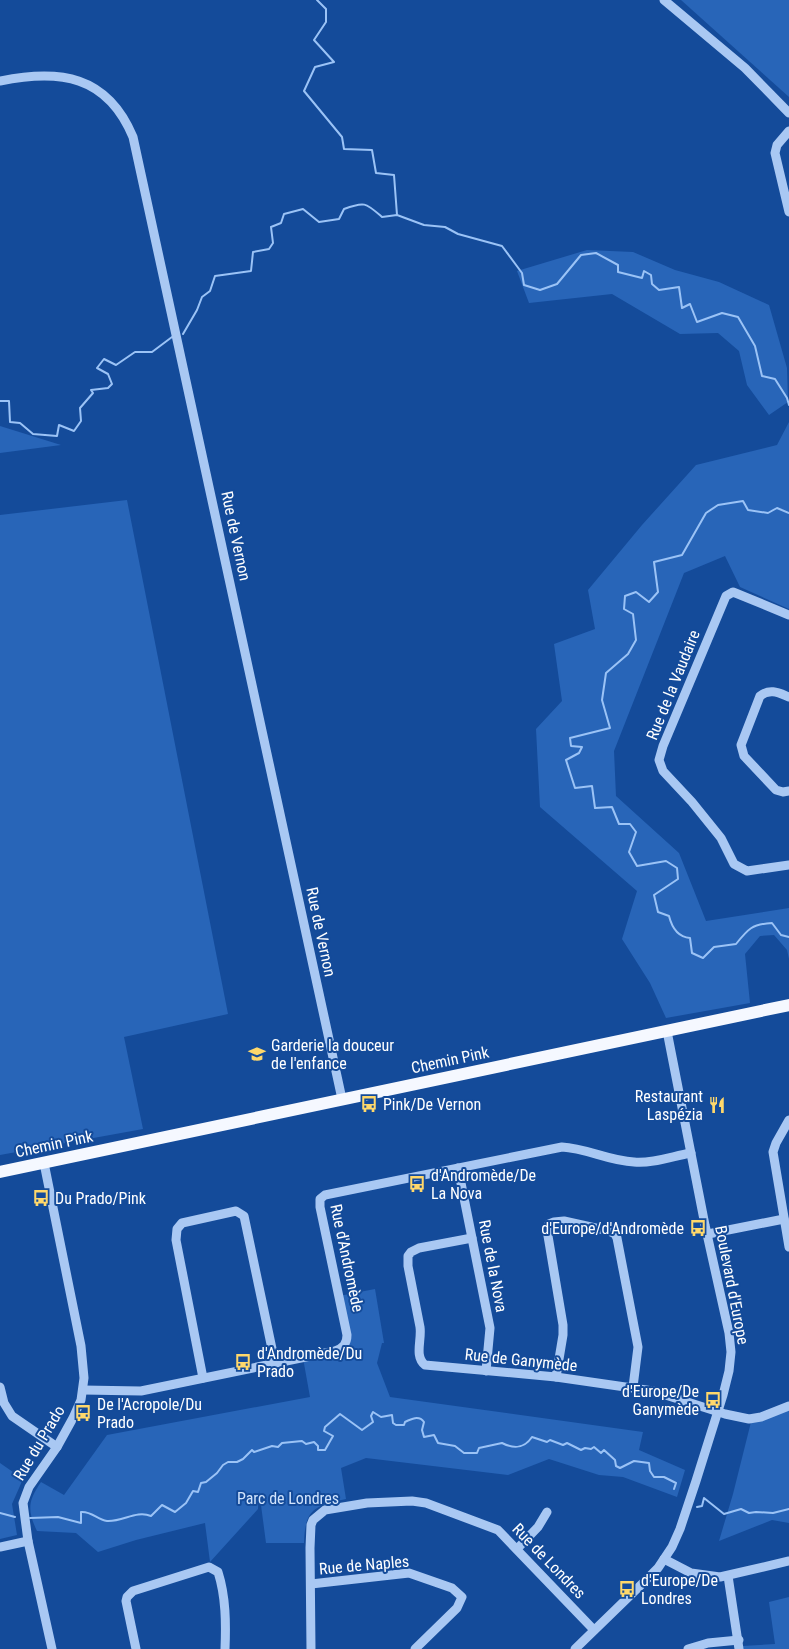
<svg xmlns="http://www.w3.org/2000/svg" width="789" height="1649" font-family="'Roboto Condensed',sans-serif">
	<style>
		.green { fill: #2865b8 }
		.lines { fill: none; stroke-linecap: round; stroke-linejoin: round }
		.stream { stroke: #9bc3f6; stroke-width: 2 }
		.minor { stroke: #a9c8f3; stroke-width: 9 }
		.major { stroke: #f5f8ff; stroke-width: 12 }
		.labels { text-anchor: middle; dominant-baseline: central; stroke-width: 4; stroke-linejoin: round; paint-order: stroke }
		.street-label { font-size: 16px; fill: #fff; stroke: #144b9a }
		.poi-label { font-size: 16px; fill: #fff; stroke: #144b9a; text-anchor: start }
		.park-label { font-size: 16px; fill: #d1e4fd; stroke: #144b9a }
	</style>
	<rect width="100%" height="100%" fill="#144b9a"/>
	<!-- green -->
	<g class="green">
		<path d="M681 0H789V97Z"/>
		<path d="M587 250 633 252 675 270 719 282 769 305 787 368 788 402 769 415 747 385 739 351 718 333 680 334 612 294 529 303 517 271Z"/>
		<path d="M789 422V609L740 587 725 556 684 573 614 751 616 796 679 853 706 921 789 908V959L787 950 774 935 760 936 745 954 750 1003 666 1018 650 983 622 939 637 891 540 807 536 729 562 701 554 644 595 629 588 590 642 525 696 465 777 445Z"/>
		<path d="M0 426 61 445 0 453Z"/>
		<path d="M127 500 228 1014 124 1037 143 1129 0 1155V515Z"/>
		<path d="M375 1289 384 1343H382L377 1363 390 1397 643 1432 639 1450 685 1470 677 1497 623 1477 599 1475 549 1459 508 1475 366 1458 341 1468 346 1499C315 1506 305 1508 304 1543H266L259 1490 258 1509 210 1562 205 1523 136 1540 98 1552 76 1533 37 1531C27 1510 28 1501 41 1482L64 1495 107 1435 310 1397 303 1358 344 1347 339 1296Z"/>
		<path d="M789 1408V1523L772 1520 719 1541 733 1494 751 1422Z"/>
		<path d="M0 1463 23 1479 12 1504 17 1535 0 1539Z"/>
		<path d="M789 1597V1649H742V1646L775 1644 769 1602Z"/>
	</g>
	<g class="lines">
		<!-- stream -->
		<g class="stream">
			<path d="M317 0 326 9V22L314 40 334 62 315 67 304 91 342 137 344 149 372 150 376 173 394 175 397 215"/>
			<path d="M183 334 197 310 202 297 210 291 215 276 251 271 253 252 269 249 273 243 271 227 281 223 284 214 303 209 319 222 339 219 344 209C365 201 366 203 382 217L397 215 424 225 445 227 458 234 502 246 522 273 524 285 540 290 557 284 581 255 596 253 618 265V272L642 278 644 271 651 275 652 284 659 290 679 287 682 308 690 304 697 322 722 313 738 317 755 346 762 376 775 379 787 398 789 405"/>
			<path d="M0 401H9L10 422 20 423 33 434 57 436 59 425 74 431 81 421 80 408 93 393 91 390 108 388 112 384 108 374 97 368 104 359 116 365 135 352H152L172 337"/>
			<path d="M789 513 777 508 768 513 748 510 743 501 718 505 706 513 682 555 654 562 658 592 649 602 636 592 625 596 624 609 633 614 636 640 628 654 606 673 602 700 610 728 570 738 571 746 582 747 579 753 566 760 575 788 592 786 595 808 612 807 619 824H630L636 832 629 852 637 866 666 861 677 868 678 879 654 895 658 912 669 916C672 928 678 937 690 938L692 953 703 958 714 947 736 944C748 929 752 924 772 923L781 935 789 937"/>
			<path d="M697 1507 702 1506 704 1498 724 1514 741 1509 749 1513 756 1512 773 1513 789 1509"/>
			<path d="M0 1513 15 1517"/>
			<path d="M30 1518 58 1517 81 1523V1512C92 1511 97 1520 107 1521 123 1522 136 1510 151 1516L162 1505 175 1512 186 1503 193 1491 198 1492 201 1483 206 1482 217 1473 223 1465 228 1462H237L243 1459 252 1450 254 1452 272 1446 278 1447 282 1443 302 1441 306 1444 314 1442 318 1446V1450H325L333 1436 324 1431 325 1427 340 1414 362 1430 373 1422 371 1416 373 1412 381 1417 392 1415 393 1423 396 1425H404L405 1422C411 1419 419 1415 424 1422L422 1430 424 1437 434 1435 438 1443 455 1446 464 1453H477L479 1448 502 1443C514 1449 524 1449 532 1437L547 1442 550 1440 563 1445 567 1443 581 1450 585 1448 591 1449 594 1447 601 1453 604 1450 615 1460 616 1466 620 1468 634 1461 649 1463 650 1471 654 1477H664L676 1483 674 1489"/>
		</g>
		<!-- minor -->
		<g class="minor">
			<path d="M664 0 745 68 789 113"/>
			<path d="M0 81C60 69 107 75 133 137L342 1099"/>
			<path d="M789 131 777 145 775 153 789 212"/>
			<path d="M789 615 733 592 726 596 663 746 659 760 663 771 692 802 721 838 734 864 747 871 789 865"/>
			<path d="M789 697C779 693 770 688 760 696L741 745 744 756 776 790 783 792 789 791"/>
			<path d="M789 1120 776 1143 773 1152 789 1247"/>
			<path d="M44 1163 81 1346 84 1378 81 1400 73 1418 57 1447 29 1487 23 1503 28 1541 52 1649"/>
			<path d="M458 1168 490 1328 486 1371"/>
			<path d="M708 1234 784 1219"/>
			<path d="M472 1238 419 1248 411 1252 408 1256V1266L420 1327C422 1340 414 1356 425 1365L556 1377 653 1391 725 1414 749 1419 761 1417 789 1406"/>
			<path d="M556 1377 563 1335V1325L547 1230 549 1224 554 1222 564 1221 609 1231 615 1234 617 1238 638 1347 633 1387"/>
			<path d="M203 1378 176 1240 177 1229 182 1223 236 1211 244 1216 275 1363"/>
			<path d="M0 1387 4 1403 12 1416 57 1447"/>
			<path d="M83 1390 141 1391 335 1351C343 1348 347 1344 347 1335L320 1207V1199L325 1195 562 1147C586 1148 609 1161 634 1162 652 1164 673 1156 691 1153"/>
			<path d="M0 1547 28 1541"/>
			<path d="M517 1549 538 1527 547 1512"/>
			<path d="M664 1559 691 1573 720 1577 789 1561"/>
			<path d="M728 1576 739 1649"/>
			<path d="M311 1584 409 1573 452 1588 462 1597 457 1608 415 1649"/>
			<path d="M136 1649 126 1601 127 1597 133 1591 209 1567 218 1572C226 1597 226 1624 225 1649"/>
			<path d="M311 1649 310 1548 311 1525 313 1520 325 1510 367 1503 412 1501 426 1503 498 1530 594 1630"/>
			<path d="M575 1649 645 1581 658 1568 672 1547 680 1529 696 1481 723 1395 729 1371 731 1352 729 1333 705 1225 667 1031"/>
			<path d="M688 1649 708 1643 739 1640"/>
		</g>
		<!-- major -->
		<path class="major" d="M0 1172 789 1005"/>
	</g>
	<!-- icons -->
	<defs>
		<g id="school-bare" transform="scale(1.35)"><path d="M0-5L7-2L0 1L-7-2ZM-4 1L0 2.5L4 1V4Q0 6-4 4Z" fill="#ffd86b" stroke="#144b9a" stroke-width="2.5" paint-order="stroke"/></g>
		<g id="bus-bare" transform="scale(1.35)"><path d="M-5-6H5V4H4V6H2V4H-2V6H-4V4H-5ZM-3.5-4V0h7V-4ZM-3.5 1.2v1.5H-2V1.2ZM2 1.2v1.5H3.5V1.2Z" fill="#ffd86b" stroke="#144b9a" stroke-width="2.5" paint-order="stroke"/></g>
		<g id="restaurant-bare" transform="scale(1.35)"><path d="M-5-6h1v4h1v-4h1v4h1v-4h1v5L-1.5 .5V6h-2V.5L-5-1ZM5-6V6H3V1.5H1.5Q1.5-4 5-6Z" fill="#ffd86b" stroke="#144b9a" stroke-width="2.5" paint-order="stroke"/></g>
	</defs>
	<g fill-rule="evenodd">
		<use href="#school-bare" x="257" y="1054"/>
		<use href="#bus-bare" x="369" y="1104"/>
		<use href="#restaurant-bare" x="717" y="1105"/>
		<use href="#bus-bare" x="417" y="1184"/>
		<use href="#bus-bare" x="41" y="1198"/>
		<use href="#bus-bare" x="698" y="1228"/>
		<use href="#bus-bare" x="243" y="1362"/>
		<use href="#bus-bare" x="713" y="1400"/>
		<use href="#bus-bare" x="83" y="1413"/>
		<use href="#bus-bare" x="627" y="1589"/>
	</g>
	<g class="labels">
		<!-- street labels -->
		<g class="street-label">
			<text transform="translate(236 536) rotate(78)">Rue de Vernon</text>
			<text transform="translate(673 685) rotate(-68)">Rue de la Vaudaire</text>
			<text transform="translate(321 932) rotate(78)">Rue de Vernon</text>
			<text transform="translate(450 1060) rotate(-12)">Chemin Pink</text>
			<text transform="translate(54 1144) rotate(-12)">Chemin Pink</text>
			<text transform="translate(347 1258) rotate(78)">Rue d'Andromède</text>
			<text transform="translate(493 1266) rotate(79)">Rue de la Nova</text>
			<text transform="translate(732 1285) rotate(79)">Boulevard d'Europe</text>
			<text transform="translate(521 1360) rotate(6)">Rue de Ganymède</text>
			<text transform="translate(39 1443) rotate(-59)">Rue du Prado</text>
			<text transform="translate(549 1561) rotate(46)">Rue de Londres</text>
			<text transform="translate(364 1565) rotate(-5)">Rue de Naples</text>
		</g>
		<!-- poi labels -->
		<g class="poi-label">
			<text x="271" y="1045">Garderie la douceur<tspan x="271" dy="18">de l'enfance</tspan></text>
			<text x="703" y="1096" text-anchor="end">Restaurant<tspan x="703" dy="18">Laspézia</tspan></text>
			<text x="383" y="1104">Pink/De Vernon</text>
			<text x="431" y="1175">d'Andromède/De<tspan x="431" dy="18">La Nova</tspan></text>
			<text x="55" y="1198">Du Prado/Pink</text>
			<text x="684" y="1228" text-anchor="end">d'Europe/d'Andromède</text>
			<text x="257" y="1353">d'Andromède/Du<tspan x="257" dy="18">Prado</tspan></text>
			<text x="699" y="1391" text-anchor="end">d'Europe/De<tspan x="699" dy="18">Ganymède</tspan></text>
			<text x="97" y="1404">De l'Acropole/Du<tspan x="97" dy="18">Prado</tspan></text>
			<text x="641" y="1580">d'Europe/De<tspan x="641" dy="18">Londres</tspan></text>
		</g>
		<!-- park labels -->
		<g class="park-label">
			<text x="288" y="1498">Parc de Londres</text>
		</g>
	</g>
</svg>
